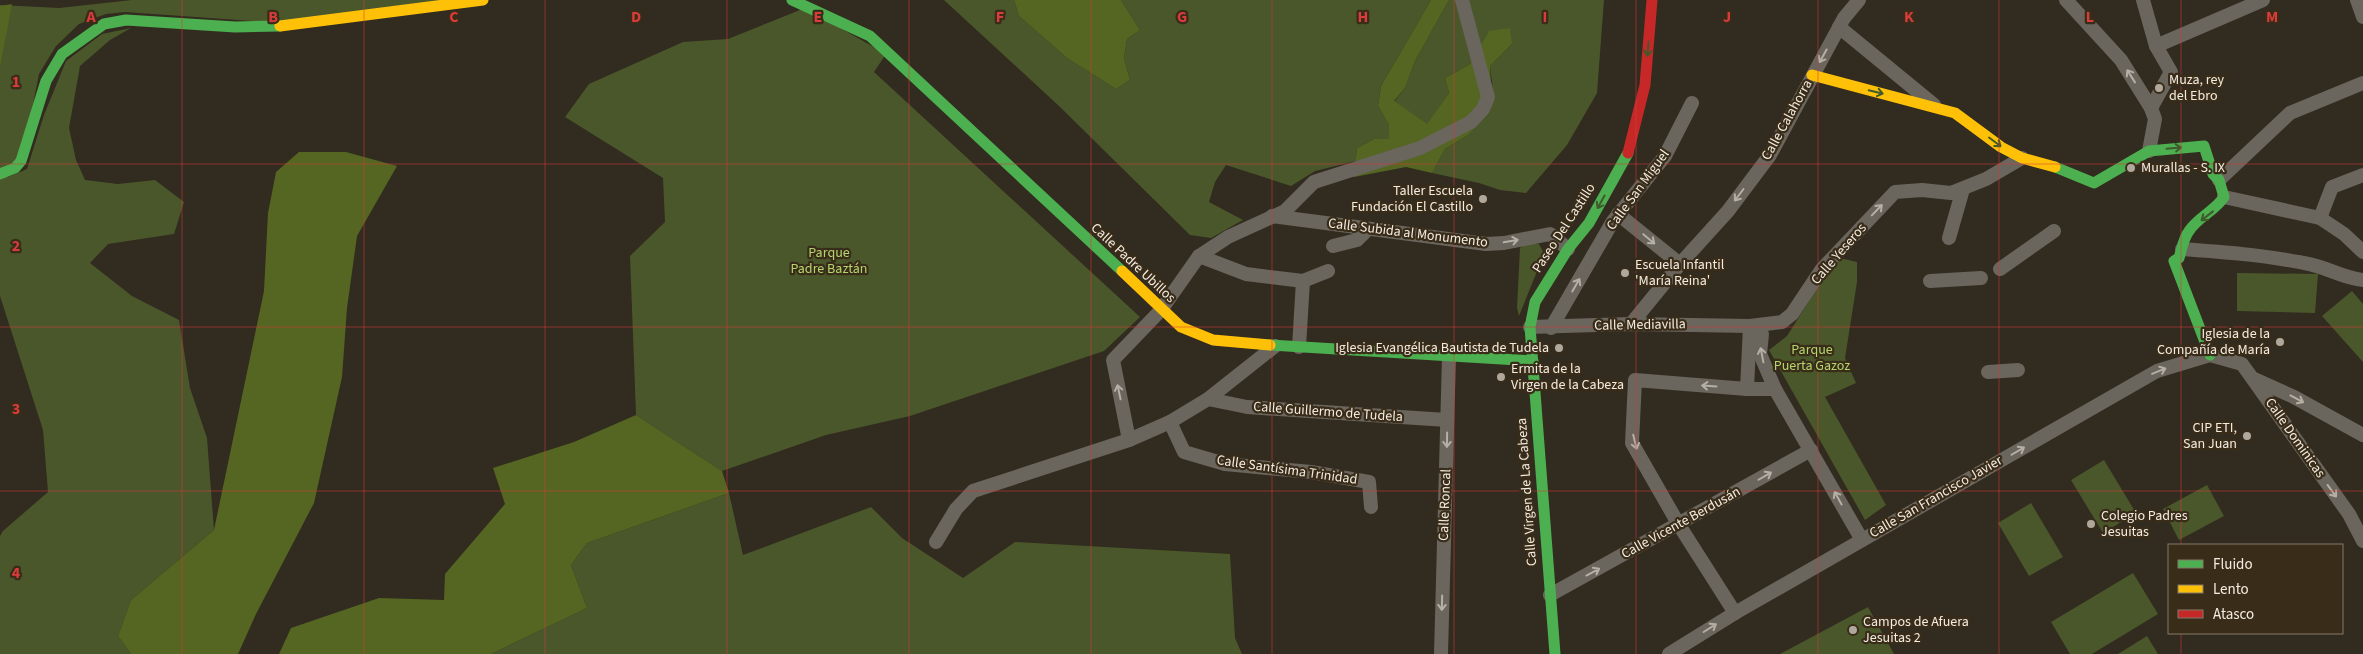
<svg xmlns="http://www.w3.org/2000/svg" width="2363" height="654" font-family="'Source Sans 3',sans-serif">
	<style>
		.green { fill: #4a572a }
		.forest { fill: #546621 }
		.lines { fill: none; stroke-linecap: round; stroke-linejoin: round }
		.street { stroke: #6a655d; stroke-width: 14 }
		.fast { stroke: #4caf50; stroke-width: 11 }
		.slow { stroke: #ffc107; stroke-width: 11 }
		.jam { stroke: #c62828; stroke-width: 11 }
		.oneway { stroke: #405a2c }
		.oneway2 { stroke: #b6afa5 }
		.grid { fill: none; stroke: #d93c3a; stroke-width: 1; stroke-opacity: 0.55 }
		.poi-dot { fill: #b0a89d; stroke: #392c19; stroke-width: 2 }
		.labels { text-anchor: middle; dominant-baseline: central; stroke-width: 4.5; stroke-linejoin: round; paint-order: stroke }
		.poi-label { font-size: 14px; fill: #f4ece0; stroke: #392c19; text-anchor: start }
		.street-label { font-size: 14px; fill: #f4ece0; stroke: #392c19 }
		.park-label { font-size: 14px; fill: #b5d66e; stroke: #392c19 }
		.grid-label { font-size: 16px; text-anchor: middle; font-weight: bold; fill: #d93c3a; stroke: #392c19; stroke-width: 4.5; stroke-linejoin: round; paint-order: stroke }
	</style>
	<rect width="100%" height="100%" fill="#322b20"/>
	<!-- green -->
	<g class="green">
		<path d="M132 0H482L293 24 125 12 106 14 79 24 56 46 39 74 22 160 0 173V5L59 8Z"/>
		<path d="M944 0H1014L1019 16 1067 58 1116 89 1130 80 1124 58 1127 39 1140 30 1121 0H1431L1381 86 1378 106 1389 125V139H1374L1357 148 1356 161 1315 171 1291 186 1226 165 1215 182 1209 202 1243 220 1211 238 1190 235 1059 106Z"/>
		<path d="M1449 0H1604L1597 93 1567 145 1526 193 1500 190 1479 183 1432 173 1445 149 1468 135 1493 90 1490 66 1512 44 1489 32 1470 64 1445 78 1449 93 1427 125 1394 102 1405 88 1415 61Z"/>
		<path d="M805 8 886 54 874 72 1140 317 1104 351 910 416 826 435 722 471 636 415 630 256 665 222 663 178 565 117 589 84 683 42 728 39Z"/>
		<path d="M131 28 110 40 80 66 69 128 76 160 85 180 118 184 155 180 184 202 174 234 108 244 90 263 132 296 179 320 190 388 207 438 214 530 131 600 118 636 131 654H0V536L3 531 48 492 43 430 0 296V176L8 177 27 169 44 115 66 61 102 34Z"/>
		<path d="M1524 244H1539L1544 254 1519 316 1517 308 1520 248Z"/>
		<path d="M1840 258 1857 262V282L1845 358 1856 383 1825 397 1886 505 1865 520 1769 350 1787 336 1831 266Z"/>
		<path d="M2237 273 2318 274 2315 313 2237 311Z"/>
		<path d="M2352 291 2363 304V362L2322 316Z"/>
		<path d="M2104 460 2136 513 2103 533 2071 480Z"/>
		<path d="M2207 485 2224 516 2179 540 2163 509Z"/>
		<path d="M729 493 743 555 871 507 902 538 963 578 1015 542 1230 554 1235 638 1242 654H491L587 608 571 565 587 543Z"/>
		<path d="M2031 503 2063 557 2029 576 1998 523Z"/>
		<path d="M2133 573 2158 614 2092 654H2070L2051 622Z"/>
		<path d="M1868 607 1894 654H1780Z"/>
		<path d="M2147 636 2158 654H2118Z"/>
	</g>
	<!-- forest -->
	<g class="forest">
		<path d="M1014 0H1121L1140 30 1127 39 1124 58 1130 80 1116 89 1067 58 1019 16Z"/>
		<path d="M1431 0H1449L1415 61 1405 88 1394 101 1427 124 1449 93 1445 78 1470 64 1489 31 1510 28 1512 44 1490 66 1492 106 1468 135 1445 149 1432 173 1406 167 1354 177 1357 148 1374 139H1389V125L1378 106 1381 86Z"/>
		<path d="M12 4 0 67V6Z"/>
		<path d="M299 152H346L397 166 357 236 347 308 342 377 314 503 256 614 238 654H131L118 636 131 600 214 530 264 291 268 213 276 172Z"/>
		<path d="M636 415 722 471 729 493 587 543 571 565 587 608 491 654H279L291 628 379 598 444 600 445 574 505 504 493 468 574 442Z"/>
	</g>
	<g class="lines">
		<!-- street -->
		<g class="street">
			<path d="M2066 0 2121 60 2151 108 2155 119 2149 151"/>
			<path d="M2143 0 2156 46 2171 72 2151 108"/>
			<path d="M2357 0 2363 17"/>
			<path d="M1839 27 1934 105"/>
			<path d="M2156 46 2263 0"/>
			<path d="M2219 180 2290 113 2363 83"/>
			<path d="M2224 197 2320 218 2344 234 2363 252"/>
			<path d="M1618 214 1680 264"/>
			<path d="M1272 216 1486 244 1504 243 1550 234 1568 249"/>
			<path d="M2320 218 2332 187 2363 175"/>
			<path d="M1949 238 1963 189"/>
			<path d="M1333 246 1357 240 1368 229"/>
			<path d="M2182 249C2223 252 2264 255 2304 263 2325 266 2342 278 2363 280"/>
			<path d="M1199 256 1246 274 1303 281 1328 271"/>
			<path d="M2000 269 2054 231"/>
			<path d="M1930 281 1981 278"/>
			<path d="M1631 324 1680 264 1728 211 1770 155 1844 18 1859 0"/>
			<path d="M1750 326 1757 329 1762 334 1760 354 1775 389 1862 540"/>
			<path d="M1530 327 1631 324 1750 326 1782 322 1792 314 1822 269 1895 192 1922 190 1951 193 1986 179 2022 158"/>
			<path d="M1551 328 1613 221 1665 156 1692 103"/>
			<path d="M1299 347 1303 281"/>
			<path d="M1988 372 2018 370"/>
			<path d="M2254 379 2294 397 2363 435"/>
			<path d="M1747 389 1750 326"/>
			<path d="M1208 399 1247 407 1447 420"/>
			<path d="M1170 422 1184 452 1225 464 1311 472 1369 482 1371 507"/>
			<path d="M1129 440 1113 360 1161 310 1199 256 1228 237 1285 211 1314 182 1420 148 1471 122 1483 109 1488 97 1462 0"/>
			<path d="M936 542 956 509 973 491 1129 440 1170 422 1208 399 1275 346"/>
			<path d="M1550 595 1811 450"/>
			<path d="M1735 613 1679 525 1632 443 1635 380 1747 389H1775"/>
			<path d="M1441 654 1449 356"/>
			<path d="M1669 654 1735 613 2157 371 2210 355 2242 364 2349 514 2363 541"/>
		</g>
		<!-- fast -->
		<g class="fast">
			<path d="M792 0 870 36 1122 271"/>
			<path d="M2055 167 2094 183 2149 151 2204 146 2213 174 2219 180 2224 197C2215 211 2198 217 2189 231 2183 239 2182 249 2179 258L2174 261 2210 355"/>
			<path d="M0 174 15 168 21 161 46 81 62 54 104 24 126 20 235 27 280 26"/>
			<path d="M1270 345 1533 361"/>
			<path d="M1555 654 1530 327 1535 302 1568 249 1589 223 1628 153"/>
		</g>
		<!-- slow -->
		<g class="slow">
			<path d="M280 26 483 0"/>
			<path d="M1812 75 1955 113 2001 147 2022 158 2055 167"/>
			<path d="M1122 271 1181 327 1213 340 1270 345"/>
		</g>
		<!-- jam -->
		<path class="jam" d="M1628 153 1645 85 1652 0"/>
	</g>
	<!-- one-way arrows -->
	<defs><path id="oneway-shaft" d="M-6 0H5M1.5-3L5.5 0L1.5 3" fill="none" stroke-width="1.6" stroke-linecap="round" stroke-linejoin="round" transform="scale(1.25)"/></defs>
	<g class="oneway">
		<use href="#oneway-shaft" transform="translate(1648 49) rotate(95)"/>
		<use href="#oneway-shaft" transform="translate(1876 92) rotate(14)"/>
		<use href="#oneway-shaft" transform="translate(1995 142) rotate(37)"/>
		<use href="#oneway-shaft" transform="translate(2174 148) rotate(-5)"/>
		<use href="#oneway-shaft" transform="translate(1601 202) rotate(119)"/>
		<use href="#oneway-shaft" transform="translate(2207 216) rotate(142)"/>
	</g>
	<g class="oneway2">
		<use href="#oneway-shaft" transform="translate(1823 56) rotate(119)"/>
		<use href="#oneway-shaft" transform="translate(2131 76) rotate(-122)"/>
		<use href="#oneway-shaft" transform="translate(1739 195) rotate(127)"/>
		<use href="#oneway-shaft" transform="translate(1877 210) rotate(-46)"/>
		<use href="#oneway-shaft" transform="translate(1649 239) rotate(40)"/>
		<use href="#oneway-shaft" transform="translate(1511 241) rotate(-10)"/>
		<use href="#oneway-shaft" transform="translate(1576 285) rotate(-60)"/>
		<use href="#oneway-shaft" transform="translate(1762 355) rotate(-101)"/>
		<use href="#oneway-shaft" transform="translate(2159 371) rotate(-22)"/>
		<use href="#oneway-shaft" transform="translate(1709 386) rotate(-176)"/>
		<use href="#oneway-shaft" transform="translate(1119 392) rotate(-102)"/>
		<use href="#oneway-shaft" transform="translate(2297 399) rotate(28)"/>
		<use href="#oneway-shaft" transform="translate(1447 440) rotate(91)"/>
		<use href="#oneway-shaft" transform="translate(1635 442) rotate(76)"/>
		<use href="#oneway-shaft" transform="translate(2018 451) rotate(-30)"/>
		<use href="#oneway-shaft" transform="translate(1765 476) rotate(-30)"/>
		<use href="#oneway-shaft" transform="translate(2332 491) rotate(54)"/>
		<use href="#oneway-shaft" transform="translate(1838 498) rotate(-119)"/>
		<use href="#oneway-shaft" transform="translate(1593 572) rotate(-28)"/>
		<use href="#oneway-shaft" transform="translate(1442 603) rotate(91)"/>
		<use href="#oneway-shaft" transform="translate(1710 628) rotate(-32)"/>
	</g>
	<!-- grid -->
	<path class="grid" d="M182 0V654M364 0V654M545 0V654M727 0V654M909 0V654M1091 0V654M1272 0V654M1454 0V654M1636 0V654M1818 0V654M1999 0V654M2181 0V545M0 164H2363M0 327H2363M0 491H2363M2181 633V654"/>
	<!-- markers -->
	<g class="poi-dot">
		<circle cx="2159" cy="88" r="5"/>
		<circle cx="2131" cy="168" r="5"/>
		<circle cx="1483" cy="199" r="5"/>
		<circle cx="1625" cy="273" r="5"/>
		<circle cx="2280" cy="342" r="5"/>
		<circle cx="1559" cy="348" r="5"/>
		<circle cx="1501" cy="377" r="5"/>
		<circle cx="2247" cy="436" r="5"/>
		<circle cx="2091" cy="524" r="5"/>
		<circle cx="1853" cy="630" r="5"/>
	</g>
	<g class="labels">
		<!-- poi labels -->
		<g class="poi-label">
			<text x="2169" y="80">Muza, rey<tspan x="2169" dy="16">del Ebro</tspan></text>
			<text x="2141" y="168">Murallas - S. IX</text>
			<text x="1473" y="191" text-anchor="end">Taller Escuela<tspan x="1473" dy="16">Fundación El Castillo</tspan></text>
			<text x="1635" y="265">Escuela Infantil<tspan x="1635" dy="16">'María Reina'</tspan></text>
			<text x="2270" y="334" text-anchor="end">Iglesia de la<tspan x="2270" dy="16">Compañía de María</tspan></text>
			<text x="1549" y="348" text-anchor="end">Iglesia Evangélica Bautista de Tudela</text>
			<text x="1511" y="369">Ermita de la<tspan x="1511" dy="16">Virgen de la Cabeza</tspan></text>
			<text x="2237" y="428" text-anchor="end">CIP ETI,<tspan x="2237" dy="16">San Juan</tspan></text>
			<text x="2101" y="516">Colegio Padres<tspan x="2101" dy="16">Jesuitas</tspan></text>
			<text x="1863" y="622">Campos de Afuera<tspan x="1863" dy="16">Jesuitas 2</tspan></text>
		</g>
		<!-- street labels -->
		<g class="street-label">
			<text transform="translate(1787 120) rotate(-61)">Calle Calahorra</text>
			<text transform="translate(1638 190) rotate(-54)">Calle San Miguel</text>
			<text transform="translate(1564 228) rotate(-57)">Paseo Del Castillo</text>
			<text transform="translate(1408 233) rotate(7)">Calle Subida al Monumento</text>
			<text transform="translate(1839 254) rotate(-49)">Calle Yeseros</text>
			<text transform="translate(1133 263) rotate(43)">Calle Padre Ubillos</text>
			<text transform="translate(1640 325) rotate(-1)">Calle Mediavilla</text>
			<text transform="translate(1328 412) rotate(4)">Calle Guillermo de Tudela</text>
			<text transform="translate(2295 438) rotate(55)">Calle Dominicas</text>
			<text transform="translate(1287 470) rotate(8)">Calle Santísima Trinidad</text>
			<text transform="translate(1527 492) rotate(-94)">Calle Virgen de La Cabeza</text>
			<text transform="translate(1936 497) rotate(-30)">Calle San Francisco Javier</text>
			<text transform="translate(1445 505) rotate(-88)">Calle Roncal</text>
			<text transform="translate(1681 523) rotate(-29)">Calle Vicente Berdusán</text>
		</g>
		<!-- park labels -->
		<g class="park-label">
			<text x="829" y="253">Parque<tspan x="829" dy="16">Padre Baztán</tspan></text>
			<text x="1812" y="350">Parque<tspan x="1812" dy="16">Puerta Gazoz</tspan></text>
		</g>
	</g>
	<g class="grid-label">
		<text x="91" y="22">A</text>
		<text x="273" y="22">B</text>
		<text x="454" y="22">C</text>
		<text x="636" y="22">D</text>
		<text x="818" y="22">E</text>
		<text x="1000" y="22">F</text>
		<text x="1182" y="22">G</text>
		<text x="1363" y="22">H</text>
		<text x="1545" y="22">I</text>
		<text x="1727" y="22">J</text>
		<text x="1909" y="22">K</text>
		<text x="2090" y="22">L</text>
		<text x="2272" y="22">M</text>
		<text x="16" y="87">1</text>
		<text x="16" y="251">2</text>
		<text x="16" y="414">3</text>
		<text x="16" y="578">4</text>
	</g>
	<!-- legend -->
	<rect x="2168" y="544" width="175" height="90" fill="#392c19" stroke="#847969"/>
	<rect x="2178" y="560" width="25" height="8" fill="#4caf50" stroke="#847969"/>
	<text x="2213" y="569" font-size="15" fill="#f4ece0">Fluido</text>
	<rect x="2178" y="585" width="25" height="8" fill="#ffc107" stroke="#847969"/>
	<text x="2213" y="594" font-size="15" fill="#f4ece0">Lento</text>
	<rect x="2178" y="610" width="25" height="8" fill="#c62828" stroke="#847969"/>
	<text x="2213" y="619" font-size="15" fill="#f4ece0">Atasco</text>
</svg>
